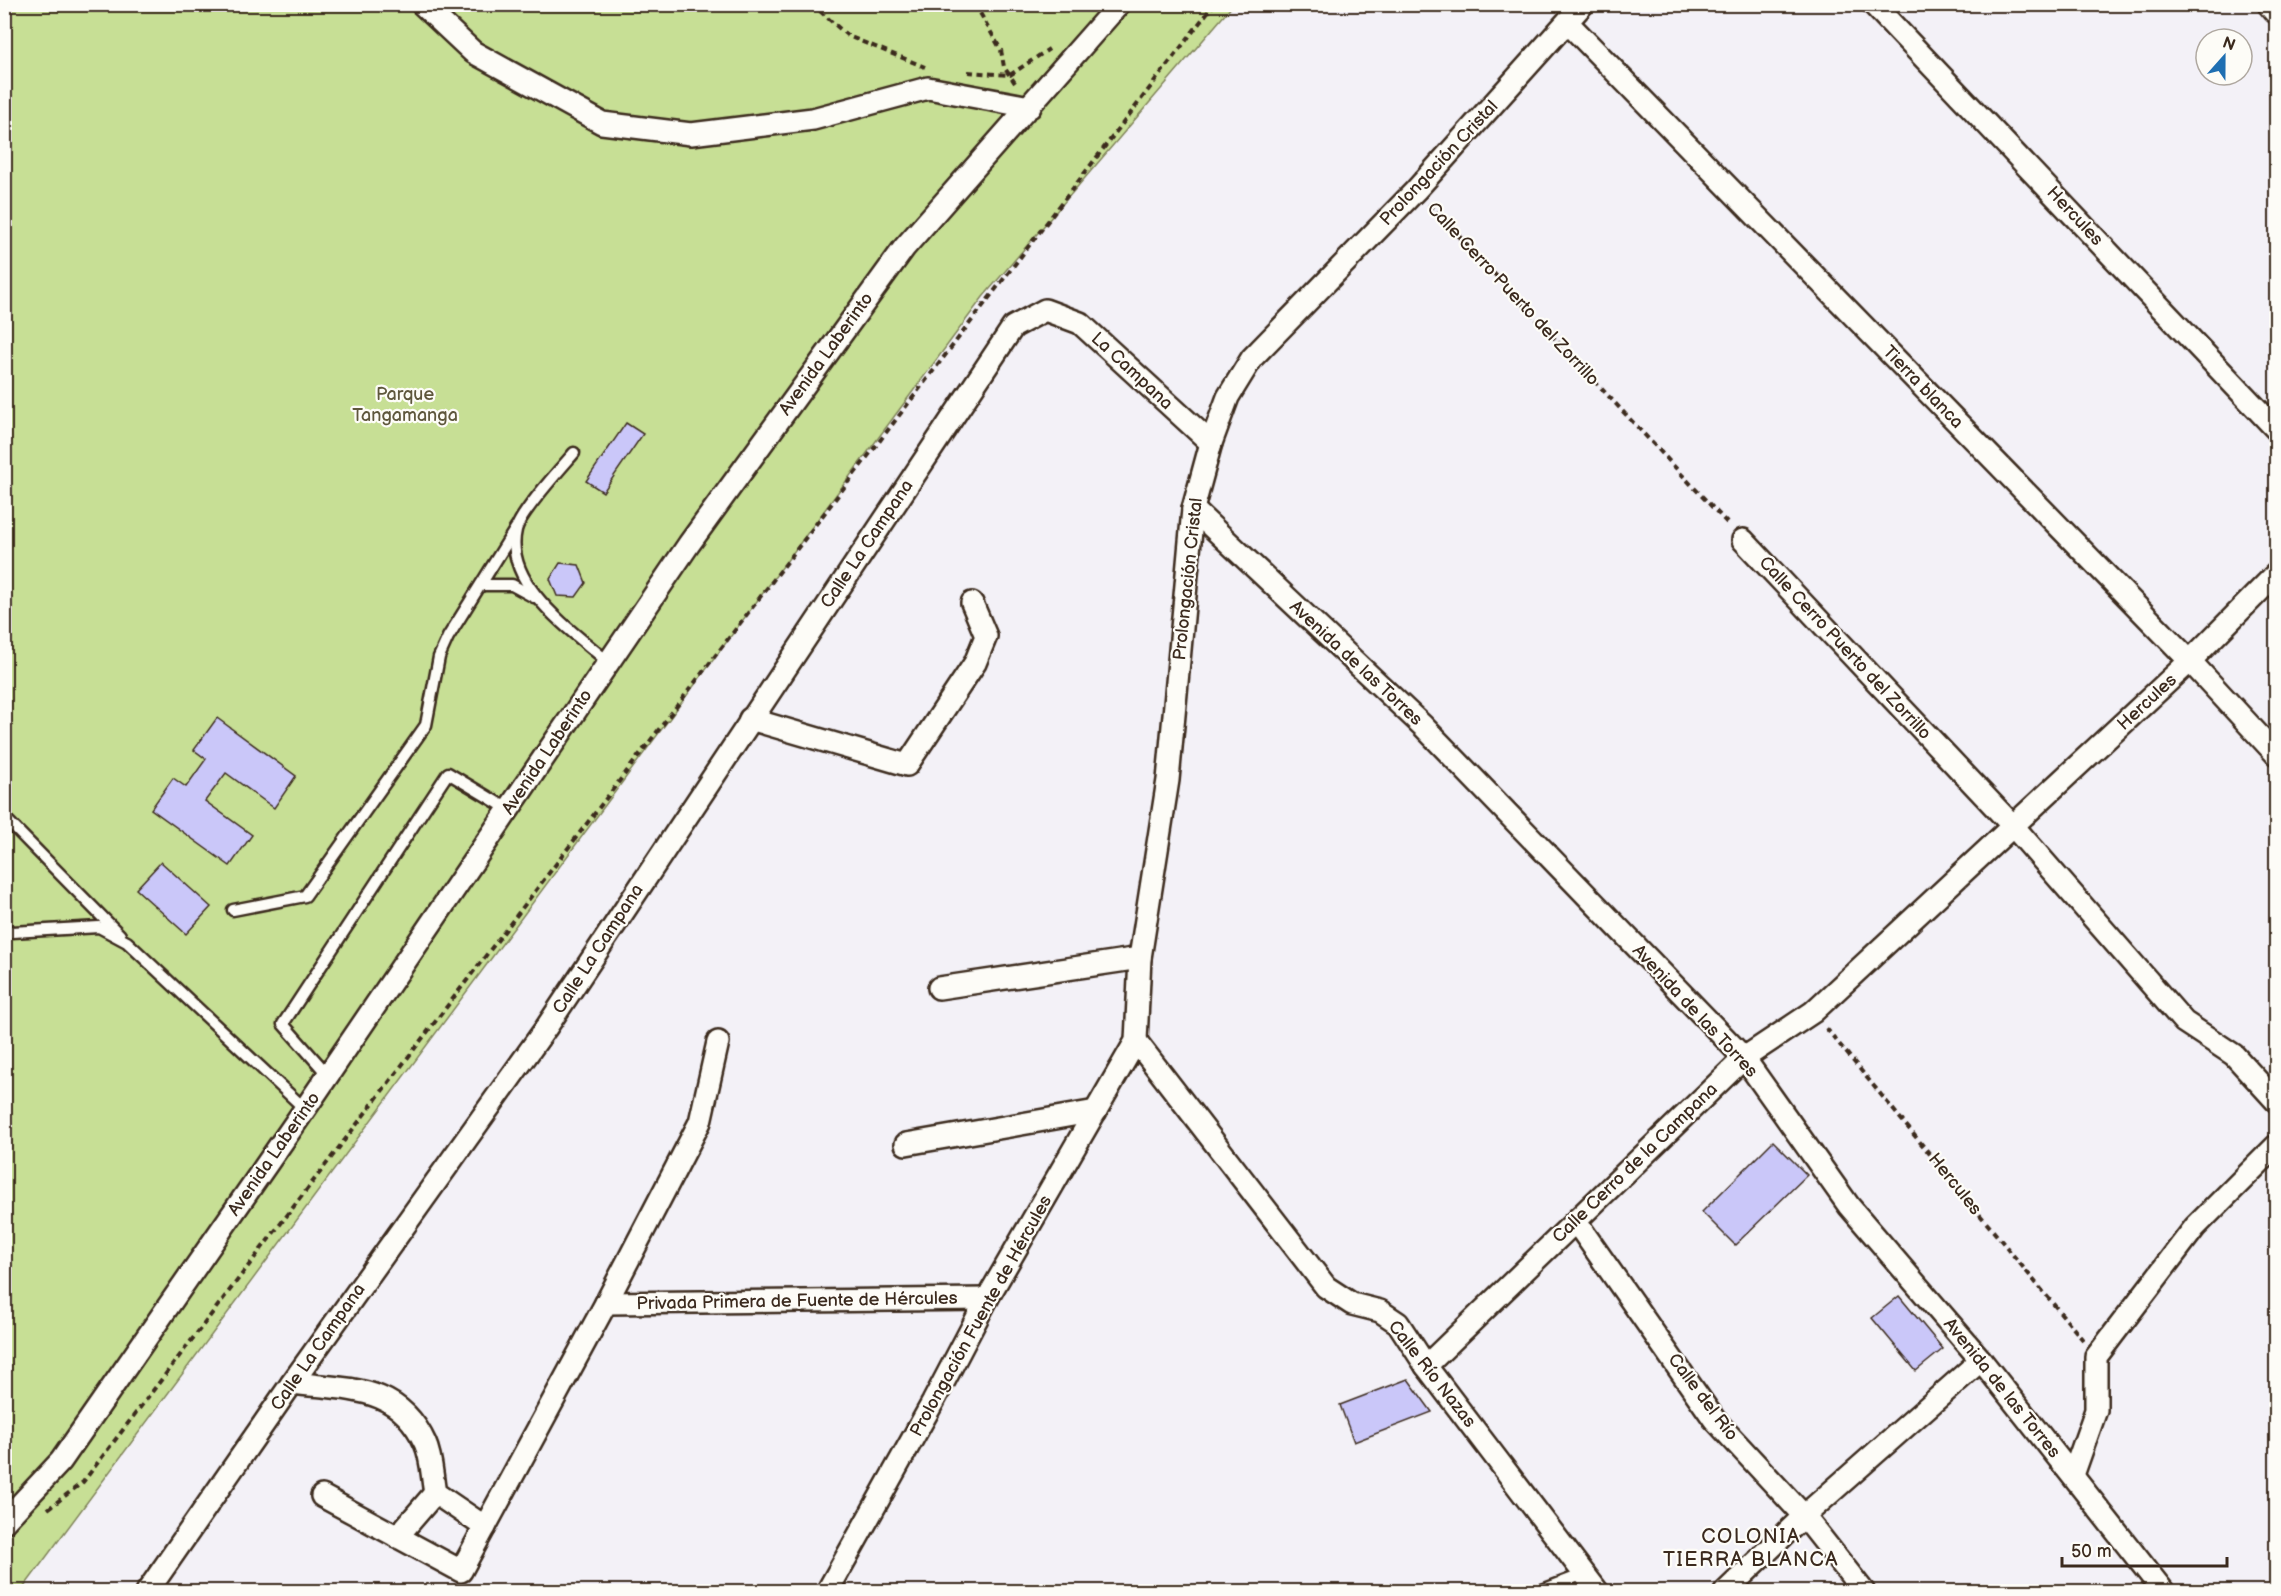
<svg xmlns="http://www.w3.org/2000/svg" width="2281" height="1596" font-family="'Balsamiq Sans',sans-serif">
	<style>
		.green { fill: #c7df95; stroke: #81845a; stroke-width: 1.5 }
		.building { fill: #cac7f9; stroke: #3b2a1e; stroke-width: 1.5 }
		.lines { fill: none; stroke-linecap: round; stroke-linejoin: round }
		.service-casing { stroke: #3b2a1e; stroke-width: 15 }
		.minor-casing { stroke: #3b2a1e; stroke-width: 26 }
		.tertiary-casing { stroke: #3b2a1e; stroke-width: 30 }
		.path { stroke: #3b2a1e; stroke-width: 4; stroke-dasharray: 6 4.5; stroke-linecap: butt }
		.service { stroke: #fdfcf7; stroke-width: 10 }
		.minor { stroke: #fdfcf7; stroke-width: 21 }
		.tertiary { stroke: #fdfcf7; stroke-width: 26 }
		.labels { text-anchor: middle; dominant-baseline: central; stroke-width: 4.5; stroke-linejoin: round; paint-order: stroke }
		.street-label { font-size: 18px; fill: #3b2a1e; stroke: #fdfcf7 }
		.park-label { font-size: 18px; fill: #5e573c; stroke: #fdfcf7 }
		.neighbourhood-label { font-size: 20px; letter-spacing: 1.5px; fill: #3b2a1e; stroke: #fdfcf7 }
	</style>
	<rect width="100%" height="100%" fill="#f3f1f7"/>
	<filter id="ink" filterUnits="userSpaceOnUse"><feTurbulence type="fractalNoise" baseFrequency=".0167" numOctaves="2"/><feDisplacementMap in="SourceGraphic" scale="12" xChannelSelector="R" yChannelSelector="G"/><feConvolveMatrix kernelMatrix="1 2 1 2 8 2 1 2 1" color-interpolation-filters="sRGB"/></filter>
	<g filter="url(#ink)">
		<!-- green -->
		<path class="green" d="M5 5H1233L983 297 21 1591 5 1592Z"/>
		<!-- building -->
		<g class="building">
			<path d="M626 423 643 434 603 492 586 481Z"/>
			<path d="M560 563 579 565 586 583 576 597 557 596 550 579Z"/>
			<path d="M217 718 296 776 274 808 226 773 205 801 252 835 230 866 151 809 173 778 186 787 206 759 194 750Z"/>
			<path d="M161 862 211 907 186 934 136 889Z"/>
			<path d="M1773 1141 1807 1175 1735 1245 1702 1212Z"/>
			<path d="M1899 1296 1943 1349 1916 1371 1872 1318Z"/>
			<path d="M1408 1379 1432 1412 1354 1442 1340 1405Z"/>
		</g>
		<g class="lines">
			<!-- service casing -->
			<g class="service-casing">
				<g id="service">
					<path d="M574 453C561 468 520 513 516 530 503 585 573 631 608 662"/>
					<path d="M481 585H512L534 597"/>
					<path d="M4 817 120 935"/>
					<path d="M233 910 305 896 426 725 439 657 448 637 516 528"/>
					<path d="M4 928 12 932 99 927 127 942 305 1109"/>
					<path d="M328 1075 283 1024 448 773 508 809"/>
					<path d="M1537 1592 1584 1574"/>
				</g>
			</g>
			<!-- minor casing -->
			<g class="minor-casing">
				<g id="minor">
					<path d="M422 4 473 52 602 123 691 134 813 119 928 88 1030 107"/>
					<path d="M1873 4 2276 429"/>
					<path d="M1568 23 2190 661 2276 754"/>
					<path d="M1193 509 1423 726 1744 1058 1849 1206 1981 1360 2164 1592"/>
					<path d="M1743 540 2013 826 2184 1022 2234 1055 2276 1101"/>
					<path d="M750 719 907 765 975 663 986 636 972 603"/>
					<path d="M939 988 1140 958"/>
					<path d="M1136 1041 1326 1287 1352 1304 1380 1311 1398 1323 1426 1366 1598 1592"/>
					<path d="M906 1144 1096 1111"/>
					<path d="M1576 1222 1714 1419 1804 1516 1864 1592"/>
					<path d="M606 1303 987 1299"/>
					<path d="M1426 1366 1744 1058 1813 1012 2190 661 2276 574"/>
					<path d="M292 1383C348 1390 398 1384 425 1443 432 1458 432 1478 435 1493L485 1527"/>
					<path d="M2073 1475 2096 1410V1357L2195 1227 2276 1146"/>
					<path d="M322 1496 461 1571 606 1303 700 1122 718 1042"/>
					<path d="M4 1522 61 1461 305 1109 689 544 904 248 1119 4"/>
					<path d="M397 1537 435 1493"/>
					<path d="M147 1592 292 1383 546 1028 1013 327 1045 310 1080 323 1211 443"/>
					<path d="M827 1592 933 1402 987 1299 1136 1041 1140 958 1168 780 1193 509 1211 443 1228 397 1252 358 1416 190 1583 4"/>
					<path d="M1725 1592 1804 1516 1981 1360"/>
				</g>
			</g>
			<!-- tertiary casing -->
			<g class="tertiary-casing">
				<path id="tertiary" d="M2271 4 2276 10"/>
			</g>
			<!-- path -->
			<g class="path">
				<path d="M812 4 848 36 925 67"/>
				<path d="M975 4 1001 50 1004 67 1015 83"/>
				<path d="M968 72 1010 75 1049 49"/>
				<path d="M1429 204 1729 525"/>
				<path d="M1826 1028 2083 1340"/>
				<path d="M48 1509 83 1482 1214 4"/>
			</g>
			<!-- service -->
			<use href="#service" class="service"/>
			<!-- minor -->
			<use href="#minor" class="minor"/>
			<!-- tertiary -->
			<use href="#tertiary" class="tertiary"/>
		</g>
	</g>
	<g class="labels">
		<!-- street labels -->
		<g class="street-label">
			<text transform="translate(1439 163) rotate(-47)">Prolongación Cristal</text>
			<text transform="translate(2075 216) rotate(47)">Hercules</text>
			<text transform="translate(1513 294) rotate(47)">Calle Cerro Puerto del Zorrillo</text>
			<text transform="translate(826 354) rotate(-54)">Avenida Laberinto</text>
			<text transform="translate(1132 371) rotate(43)">La Campana</text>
			<text transform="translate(1923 387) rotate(46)">Tierra blanca</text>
			<text transform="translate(867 544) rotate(-56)">Calle La Campana</text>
			<text transform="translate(1188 579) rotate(-84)">Prolongación Cristal</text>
			<text transform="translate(1845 648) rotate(47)">Calle Cerro Puerto del Zorrillo</text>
			<text transform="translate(1356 663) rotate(43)">Avenida de las Torres</text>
			<text transform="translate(2147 702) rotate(-43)">Hercules</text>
			<text transform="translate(547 752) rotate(-56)">Avenida Laberinto</text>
			<text transform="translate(598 949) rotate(-57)">Calle La Campana</text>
			<text transform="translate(1695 1011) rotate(47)">Avenida de las Torres</text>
			<text transform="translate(274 1154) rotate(-55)">Avenida Laberinto</text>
			<text transform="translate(1635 1163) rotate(-44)">Calle Cerro de la Campana</text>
			<text transform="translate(1955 1184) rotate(51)">Hercules</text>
			<text transform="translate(797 1301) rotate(-1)">Privada Primera de Fuente de Hércules</text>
			<text transform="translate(981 1316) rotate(-61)">Prolongación Fuente de Hércules</text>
			<text transform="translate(318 1347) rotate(-55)">Calle La Campana</text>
			<text transform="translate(1432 1374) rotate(52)">Calle Río Nazas</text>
			<text transform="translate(2002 1388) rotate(51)">Avenida de las Torres</text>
			<text transform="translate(1703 1397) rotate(53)">Calle del Río</text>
		</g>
		<!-- park labels -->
		<g class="park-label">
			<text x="405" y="394">Parque<tspan x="405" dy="21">Tangamanga</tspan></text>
		</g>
		<!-- neighbourhood labels -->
		<g class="neighbourhood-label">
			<text x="1751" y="1537">COLONIA<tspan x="1751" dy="23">TIERRA BLANCA</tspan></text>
		</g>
	</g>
	<!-- margin -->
	<rect width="2281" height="1596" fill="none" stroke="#fdfcf7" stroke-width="24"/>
	<rect x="12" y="12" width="2257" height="1572" fill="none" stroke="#3b2a1e" stroke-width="2" filter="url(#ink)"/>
	<!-- north arrow -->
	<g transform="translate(2224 57) rotate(21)"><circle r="28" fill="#fdfcf7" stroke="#afa8a0" stroke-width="1.5"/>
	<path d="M0-4.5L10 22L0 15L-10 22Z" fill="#1f6fb2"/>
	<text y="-9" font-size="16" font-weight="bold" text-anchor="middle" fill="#3b2a1e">N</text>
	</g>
	<!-- scale -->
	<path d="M2062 1557v9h165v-9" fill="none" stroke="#3b2a1e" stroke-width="3"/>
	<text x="2071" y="1557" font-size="18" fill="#3b2a1e" stroke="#fdfcf7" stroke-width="4.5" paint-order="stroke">50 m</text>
</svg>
